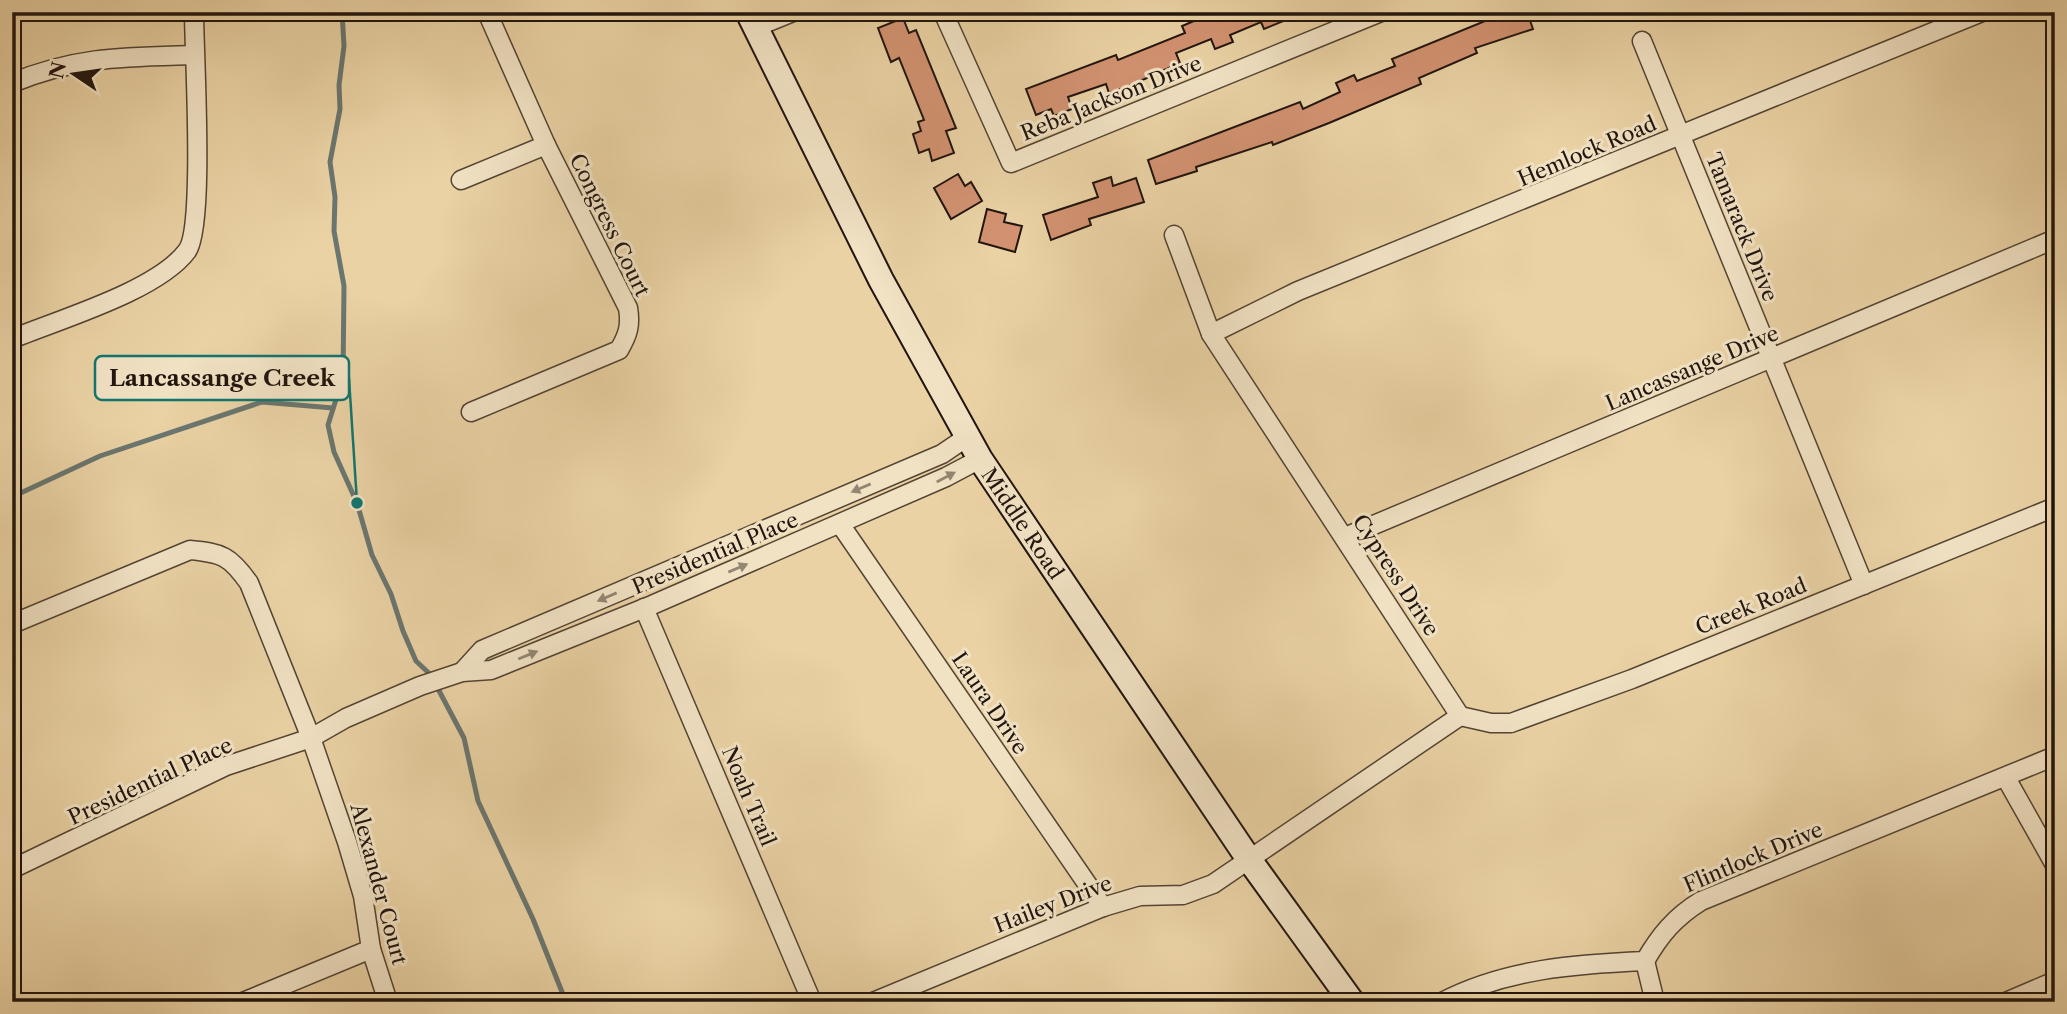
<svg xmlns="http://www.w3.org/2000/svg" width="2067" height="1014" font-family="'Libre Caslon Text',serif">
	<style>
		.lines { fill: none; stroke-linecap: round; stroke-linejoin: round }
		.stream { stroke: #6a766f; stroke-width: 5 }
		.building { fill: #d29271; stroke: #21150e; stroke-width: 2 }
		.street-casing { stroke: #534434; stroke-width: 21 }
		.secondary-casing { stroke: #21150e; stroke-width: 28 }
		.street { stroke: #f1e2c4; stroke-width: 18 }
		.secondary { stroke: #f1e2c4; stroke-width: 24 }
		.oneway { fill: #938672 }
		.labels { text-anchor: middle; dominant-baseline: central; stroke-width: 6; stroke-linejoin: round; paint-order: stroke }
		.street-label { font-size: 21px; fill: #21150e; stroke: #f1e2c4 }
		.leader { fill: none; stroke: #0f766e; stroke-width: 2.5 }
		.callout-dot { fill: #0f766e; stroke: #f1e2c4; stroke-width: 2.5 }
		.callout { fill: #f1e2c4; stroke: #0f766e; stroke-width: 2.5 }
		.callout-label { font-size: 23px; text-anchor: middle; font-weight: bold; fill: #21150e }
	</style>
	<rect width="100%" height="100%" fill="#ead2a4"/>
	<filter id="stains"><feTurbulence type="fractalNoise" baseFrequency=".00286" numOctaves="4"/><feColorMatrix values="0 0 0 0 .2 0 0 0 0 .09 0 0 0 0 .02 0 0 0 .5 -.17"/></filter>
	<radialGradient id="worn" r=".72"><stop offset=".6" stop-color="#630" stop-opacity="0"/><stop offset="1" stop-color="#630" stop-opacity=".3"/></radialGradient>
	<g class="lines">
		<!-- stream -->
		<g class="stream">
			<path d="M342 12 344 46 339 85 340 109 330 162 335 197 334 231 344 286 343 377 328 425 334 452 357 503 372 555 391 594 403 631 416 661 432 676"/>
			<path d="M12 497 100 456 262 402 333 408"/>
			<path d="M436 685 464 738 478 801 533 919 566 1002"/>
		</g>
	</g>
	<!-- building -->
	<g class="building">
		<path d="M1215 12 1303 13 1264 29 1261 22 1230 35 1233 42 1215 49 1211 39 1176 53 1180 63 1127 87 1109 93 1106 84 1068 97 1072 109 1054 116 1051 109 1036 115 1026 89 1116 55 1118 60 1185 33 1182 26Z"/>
		<path d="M1507 12H1527L1533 29 1475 48 1477 53 1419 78 1421 84 1329 123 1273 145 1272 142 1196 167 1197 171 1156 184 1148 160 1300 102 1303 109 1340 92 1336 83 1354 75 1357 81 1395 66 1392 59Z"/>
		<path d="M903 18 909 33 916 30 956 128 946 131 954 153 932 161 929 149 919 153 913 134 921 131 918 122 924 120 899 58 891 62 878 28Z"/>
		<path d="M958 174 965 186 971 182 982 201 951 219 934 188Z"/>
		<path d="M1111 177 1113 186 1136 178 1144 202 1089 219 1091 225 1051 240 1043 215 1098 197 1093 183Z"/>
		<path d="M987 209 1006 214 1004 222 1022 226 1015 252 979 242Z"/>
	</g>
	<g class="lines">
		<!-- street casing -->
		<g class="street-casing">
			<g id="street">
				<path d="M943 12 1011 163 1381 12"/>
				<path d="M756 27 793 12"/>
				<path d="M1642 41 1864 585"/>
				<path d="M12 83C77 56 126 57 194 55"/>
				<path d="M461 180 546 145"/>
				<path d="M1174 235 1211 334 1460 716"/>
				<path d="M1211 334 1298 291 1982 12"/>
				<path d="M12 339C60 319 157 291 187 251 205 227 194 52 194 12"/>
				<path d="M471 412 619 350C628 335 631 325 628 308L546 145 487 12"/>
				<path d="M840 524 1103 907"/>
				<path d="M1345 537 2055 239"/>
				<path d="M644 608 812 1002"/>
				<path d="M12 624 190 550C222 553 230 556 249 583L311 738 347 842 363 896 371 949 388 1002"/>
				<path d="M462 672 482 650 942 454 967 437"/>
				<path d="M1460 716 1491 723H1511L1632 679 2055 507"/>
				<path d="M2006 778 2055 865"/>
				<path d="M12 869 226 766 311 738 346 718 420 686 462 672 491 670 652 605 946 477 980 459"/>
				<path d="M1645 961 1655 1002"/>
				<path d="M243 1002 371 949"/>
				<path d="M873 1002 1103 907 1140 896 1183 895 1213 884 1460 716"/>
				<path d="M1442 1002C1505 969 1576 964 1645 961 1660 935 1675 917 1701 901L2055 756"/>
				<path d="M2006 1002 2055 981"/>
			</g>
		</g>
		<!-- secondary casing -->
		<g class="secondary-casing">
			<g id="secondary">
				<path id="s1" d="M748 12 881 280 980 459 1248 858 1352 1002"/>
			</g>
		</g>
		<!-- street -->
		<use href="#street" class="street"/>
		<!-- secondary -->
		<use href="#secondary" class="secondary"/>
	</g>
	<!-- one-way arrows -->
	<defs><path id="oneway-solid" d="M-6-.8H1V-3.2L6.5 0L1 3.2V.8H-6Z" transform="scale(1.75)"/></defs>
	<g class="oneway">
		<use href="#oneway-solid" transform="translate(946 477) rotate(-28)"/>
		<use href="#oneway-solid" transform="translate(861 488) rotate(157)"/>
		<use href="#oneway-solid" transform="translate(738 568) rotate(-23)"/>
		<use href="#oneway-solid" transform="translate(607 597) rotate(157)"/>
		<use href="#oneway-solid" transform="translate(528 655) rotate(-22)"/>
	</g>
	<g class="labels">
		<!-- street labels -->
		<g class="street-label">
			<text transform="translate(1111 98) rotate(-22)">Reba Jackson Drive</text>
			<text transform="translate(1587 151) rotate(-23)">Hemlock Road</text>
			<text transform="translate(610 225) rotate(64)">Congress Court</text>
			<text transform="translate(1742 227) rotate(68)">Tamarack Drive</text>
			<text transform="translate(1692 368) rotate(-23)">Lancassange Drive</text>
			<text stroke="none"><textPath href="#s1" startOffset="581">Middle Road</textPath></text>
			<text transform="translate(715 553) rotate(-23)">Presidential Place</text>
			<text transform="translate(1396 575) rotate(57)">Cypress Drive</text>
			<text transform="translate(1751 606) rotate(-22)">Creek Road</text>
			<text transform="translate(990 703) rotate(56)">Laura Drive</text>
			<text transform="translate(150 781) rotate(-25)">Presidential Place</text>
			<text transform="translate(749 796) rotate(67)">Noah Trail</text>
			<text transform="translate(1753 857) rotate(-23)">Flintlock Drive</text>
			<text transform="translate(379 884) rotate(75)">Alexander Court</text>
			<text transform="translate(1053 904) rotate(-21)">Hailey Drive</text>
		</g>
	</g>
	<!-- callouts -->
	<path class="leader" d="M357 503L349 378"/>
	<circle class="callout-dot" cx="357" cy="503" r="7"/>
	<rect class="callout" x="95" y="356" width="254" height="44" rx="7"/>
	<g class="callout-label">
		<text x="222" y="386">Lancassange Creek</text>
	</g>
	<!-- margin -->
	<rect width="2067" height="1014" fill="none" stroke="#ead2a4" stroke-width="42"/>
	<rect x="14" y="14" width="2039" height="986" fill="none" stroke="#21150e" stroke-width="3.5"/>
	<rect x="21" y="21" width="2025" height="972" fill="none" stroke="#21150e" stroke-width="2"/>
	<!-- north arrow -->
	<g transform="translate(74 74) rotate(283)" stroke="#f1e2c4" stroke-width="5" paint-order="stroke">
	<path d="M0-5L12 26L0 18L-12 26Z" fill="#21150e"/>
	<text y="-10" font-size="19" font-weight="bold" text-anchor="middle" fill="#21150e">N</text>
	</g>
	<rect width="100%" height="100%" filter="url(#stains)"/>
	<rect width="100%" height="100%" fill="url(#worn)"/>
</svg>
